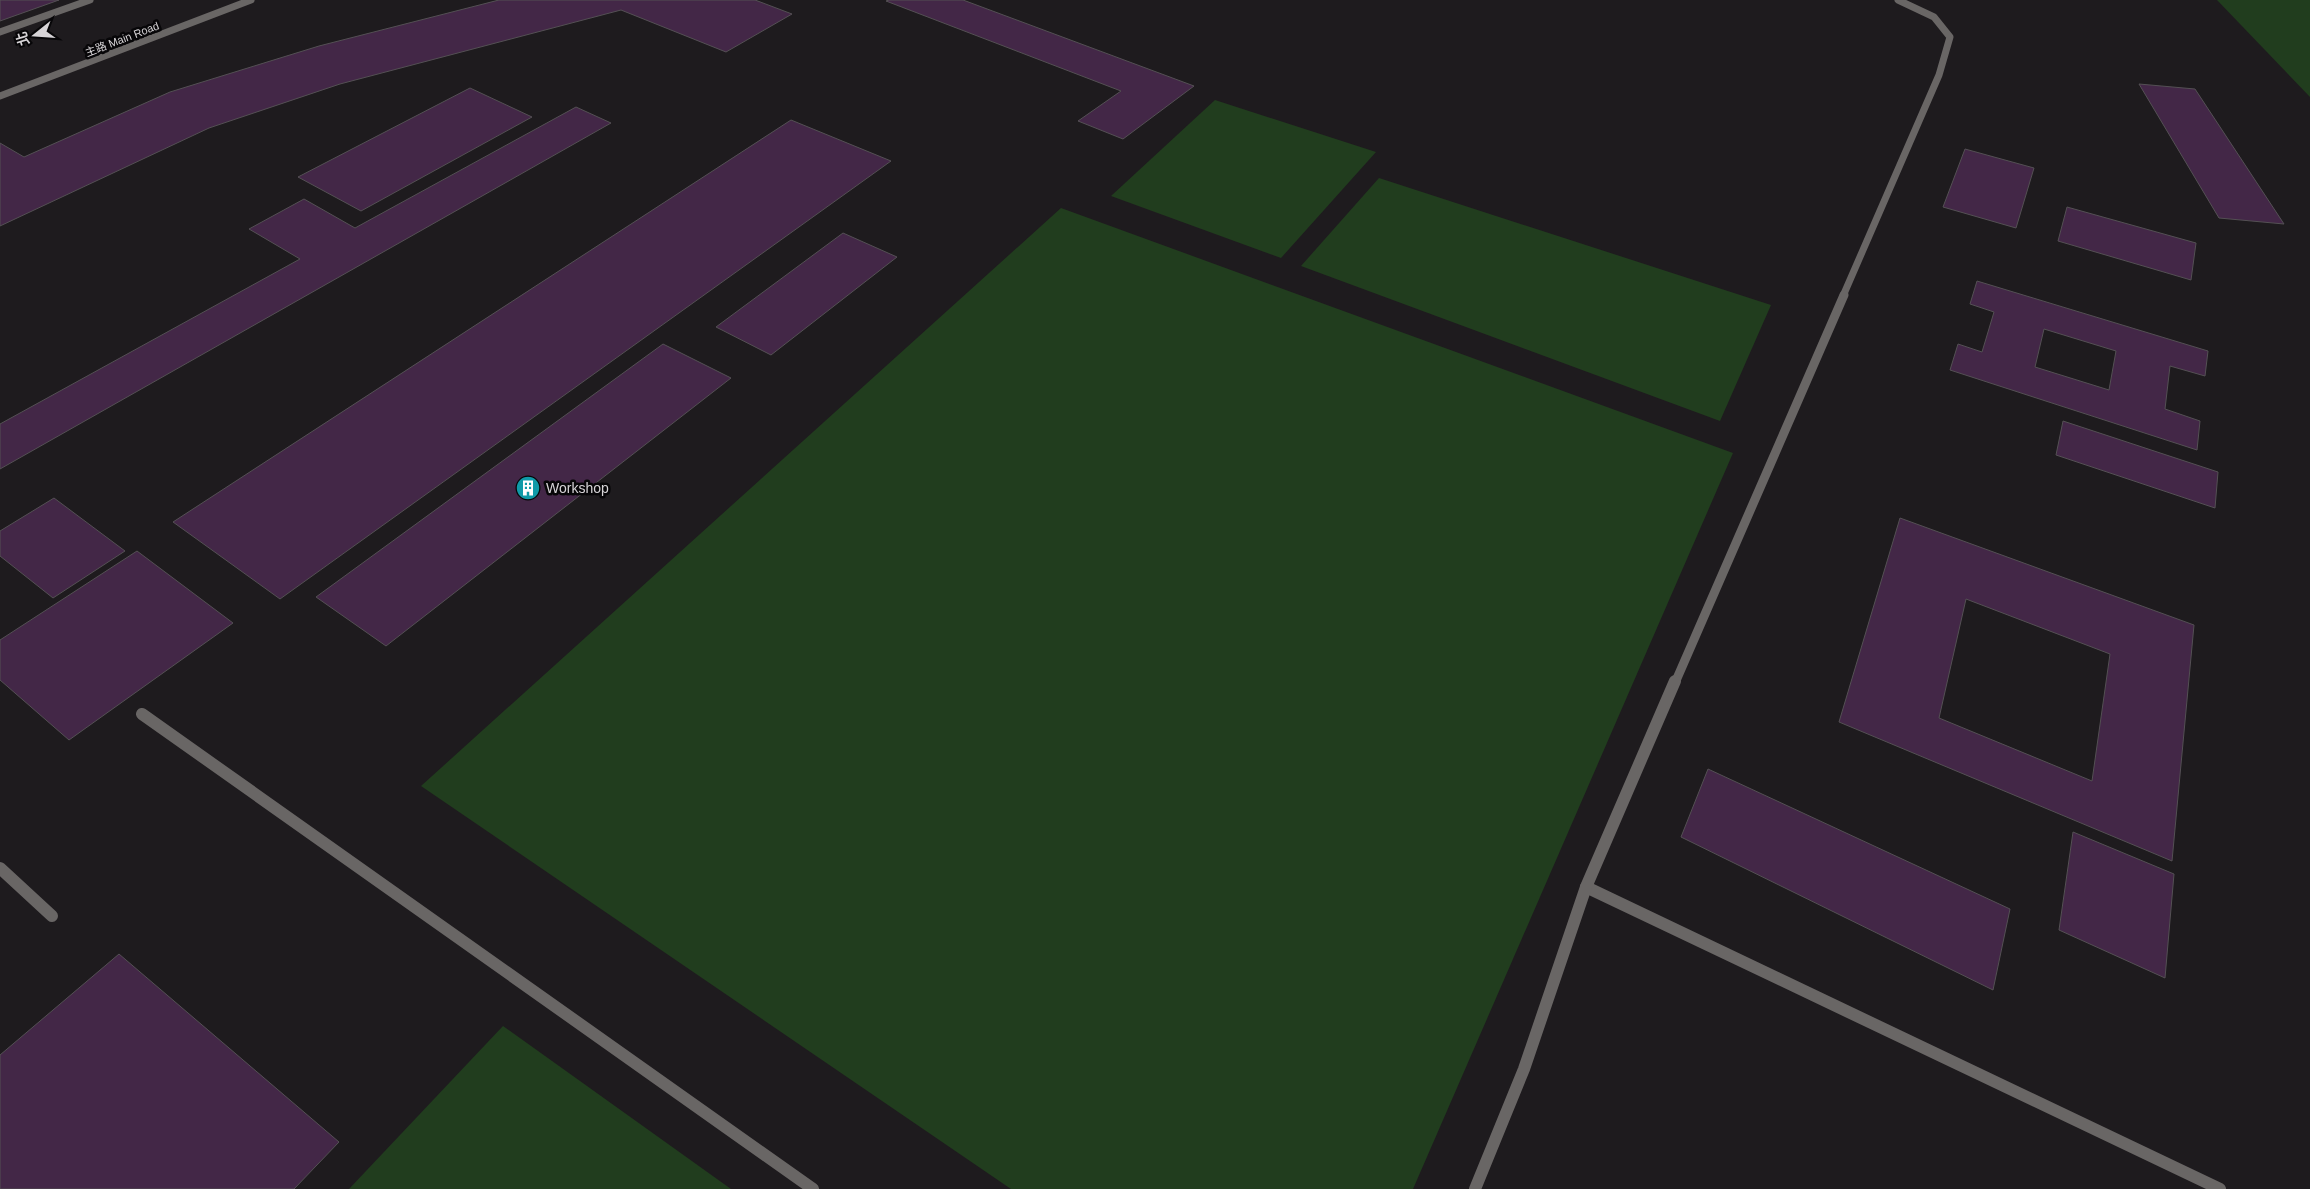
<svg xmlns="http://www.w3.org/2000/svg" width="2310" height="1189" font-family="Helvetica,'Noto Sans TC',sans-serif">
	<style>
		.green { fill: #213d1e }
		.building { fill: #432747; stroke: #545054; fill-rule: evenodd }
		.lines { fill: none; stroke-linecap: round; stroke-linejoin: round }
		.service-far2 { stroke: #696665; stroke-width: 7 }
		.service-far1 { stroke: #696665; stroke-width: 9 }
		.service { stroke: #696665; stroke-width: 12 }
		.labels { text-anchor: middle; dominant-baseline: central; stroke-width: 5; stroke-linejoin: round; paint-order: stroke }
		.far-street-label { font-size: 11px; fill: #d7d4d7; stroke: #070608 }
		.poi-label { font-size: 14px; fill: #d7d4d7; stroke: #070608; text-anchor: start }
	</style>
	<rect width="100%" height="100%" fill="#1e1b1e"/>
	<!-- green -->
	<g class="green">
		<path d="M2217 0H2310V97Z"/>
		<path d="M1215 100 1376 152 1281 258 1111 196Z"/>
		<path d="M1379 178 1771 305 1720 421 1301 266Z"/>
		<path d="M1061 208 1733 453 1413 1189H1011L421 786Z"/>
		<path d="M503 1026 731 1189H349Z"/>
	</g>
	<!-- building -->
	<g class="building">
		<path d="M0 0H59L0 21Z"/>
		<path d="M499 0H755L792 14 726 52 621 10 340 84 209 128 0 226V143L24 157 170 92 319 46Z"/>
		<path d="M889 0H963L1194 86 1123 139 1078 121 1121 91 886 1Z"/>
		<path d="M2139 84 2195 89 2284 224 2219 218Z"/>
		<path d="M470 88 532 117 361 211 298 177Z"/>
		<path d="M576 107 611 123 0 469V424L300 259 249 229 304 199 355 228Z"/>
		<path d="M791 120 891 161 280 599 173 522Z"/>
		<path d="M1965 149 2034 168 2016 228 1943 207Z"/>
		<path d="M2067 207 2196 243 2191 280 2058 241Z"/>
		<path d="M843 233 897 257 771 355 716 327Z"/>
		<path d="M1977 281 2208 351 2205 376 2170 366 2165 409 2200 421 2197 450 1950 370 1958 344 1982 352 1994 312 1970 304ZM2044 329 2116 351 2109 390 2035 367Z"/>
		<path d="M663 344 731 378 386 646 316 597Z"/>
		<path d="M2063 421 2218 472 2215 508 2056 455Z"/>
		<path d="M54 498 125 551 53 598 0 556V531Z"/>
		<path d="M1900 518 2194 625 2172 861 1839 722ZM1966 599 2110 654 2092 781 1939 718Z"/>
		<path d="M137 551 233 623 69 740 0 680V640Z"/>
		<path d="M1708 769 2010 909 1993 990 1681 837Z"/>
		<path d="M2073 832 2174 874 2165 978 2059 930Z"/>
		<path d="M119 954 339 1142 294 1189H0V1055Z"/>
	</g>
	<g class="lines">
		<!-- service-far2 -->
		<g class="service-far2">
			<path d="M0 32 90 0"/>
			<path d="M0 96 251 0"/>
			<path d="M1843 296 1939 75 1950 37 1934 17 1898 0"/>
		</g>
		<!-- service-far1 -->
		<path class="service-far1" d="M1675 683 1844 295"/>
		<!-- service -->
		<g class="service">
			<path d="M142 714 813 1189"/>
			<path d="M0 868 52 916"/>
			<path d="M1586 887 2220 1189"/>
			<path d="M1475 1189 1524 1069 1586 887 1675 681"/>
		</g>
	</g>
	<!-- icons -->
	<defs>
		<g id="building-disc" transform="scale(1.25)"><circle r="9.5" fill="#0f9aa8" stroke="#070608"/><path d="M-4-6H4V6H1V3H-1V6H-4ZM-2.5-4.3h1.7v1.8h-1.7ZM.8-4.3h1.7v1.8H.8ZM-2.5-1h1.7V.8h-1.7ZM.8-1h1.7V.8H.8Z" fill="#fff"/></g>
	</defs>
	<g fill-rule="evenodd">
		<use href="#building-disc" x="528" y="488"/>
	</g>
	<g class="labels">
		<!-- far-street labels -->
		<g class="far-street-label">
			<text transform="translate(122 39) rotate(-21)">主路 Main Road</text>
		</g>
		<!-- poi labels -->
		<g class="poi-label">
			<text x="546" y="488">Workshop</text>
		</g>
	</g>
	<!-- north arrow -->
	<g transform="translate(35 35) rotate(253)" stroke="#070608" stroke-width="4" paint-order="stroke">
	<path d="M0-4L9 19L0 12L-9 19Z" fill="#d7d4d7"/>
	<text y="-8" font-size="14" font-weight="bold" text-anchor="middle" fill="#d7d4d7">北</text>
	</g>
</svg>
